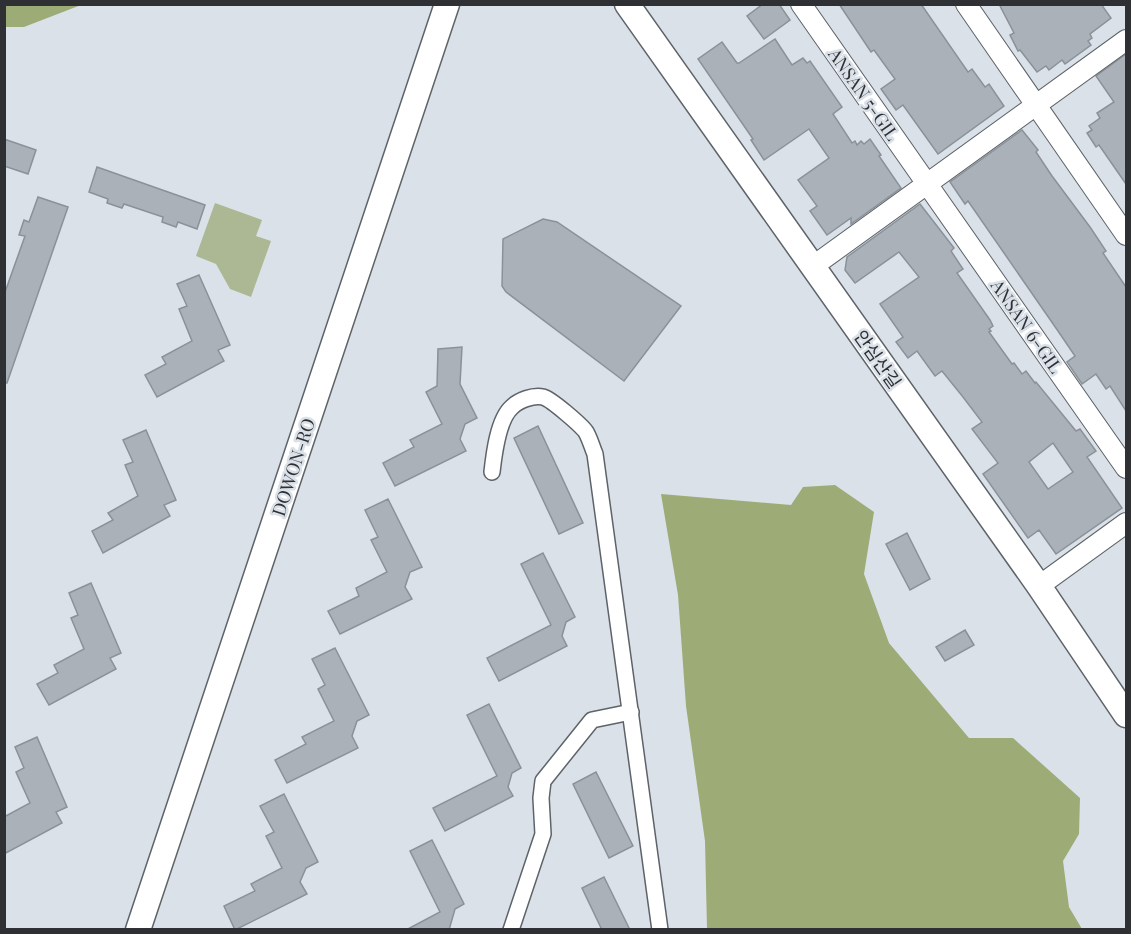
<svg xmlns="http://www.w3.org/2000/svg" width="1131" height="934" font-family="'Playfair Display','Noto Sans KR',serif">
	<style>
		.green { fill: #acb893 }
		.forest { fill: #9dac77 }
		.building { fill: #abb1b9; stroke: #8b9198; stroke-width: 1.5; fill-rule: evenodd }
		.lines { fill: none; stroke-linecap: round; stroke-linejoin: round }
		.pedestrian-casing { stroke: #5d6369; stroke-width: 18 }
		.minor-casing { stroke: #5d6369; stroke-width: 22 }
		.tertiary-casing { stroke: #5d6369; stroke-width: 27 }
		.pedestrian { stroke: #fff; stroke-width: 15 }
		.minor { stroke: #fff; stroke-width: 20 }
		.tertiary { stroke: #fff; stroke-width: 24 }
		.labels { text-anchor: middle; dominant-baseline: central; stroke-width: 5; stroke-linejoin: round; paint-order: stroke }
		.street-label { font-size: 18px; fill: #2e3033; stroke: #dbe1e9 }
	</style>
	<rect width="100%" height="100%" fill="#dbe1e9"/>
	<!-- green -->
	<path class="green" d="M215 203 262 220 256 236 271 241 251 297 230 289 216 264 196 256Z"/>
	<!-- forest -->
	<g class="forest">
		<path d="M5 4H81V5L24 27H5Z"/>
		<path d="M835 485 874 512 864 574 889 643 969 738H1013L1080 798 1079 834 1063 861 1069 907 1082 929H707L705 841 686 706 678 595 661 494 791 505 803 487Z"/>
	</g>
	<!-- building -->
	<g class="building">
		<path d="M763 4H779L790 20 764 39 747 16Z"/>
		<path d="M839 4H921L968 72 972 69 985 87 989 84 1004 106 938 154 903 105 896 110 881 89 895 79 874 50 871 52Z"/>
		<path d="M999 4H1101L1111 18 1090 34 1092 38 1088 41 1091 45 1065 64 1062 60 1049 70 1046 66 1037 72 1020 50 1018 51 1010 35 1014 33Z"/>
		<path d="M775 39 792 65 803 58 807 63 810 61 842 107 833 114 852 143 855 141 857 145 861 141 864 144 870 139 881 155 879 156 901 188 851 224V218L827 235 810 211 817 206 798 180 829 158 809 129 764 160 751 140 753 139 698 59 722 42 737 63H739Z"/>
		<path d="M1126 54V184L1099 145 1096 147 1087 133 1092 130 1089 126 1100 118 1097 113 1114 102 1096 76Z"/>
		<path d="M1022 130 1038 150 1036 152 1052 176 1090 227 1106 251 1103 253 1126 287V411L1110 386 1106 389 1096 374 1082 384 1067 362 1075 356 1058 331 968 201 965 204 950 182Z"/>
		<path d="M4 139 36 150 28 174 4 166Z"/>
		<path d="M97 167 205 205 197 229 178 222 176 227 162 222 163 217 124 204 122 208 107 203 108 199 89 192Z"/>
		<path d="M38 197 68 207 7 383H4V295L25 236 19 235 24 220 29 222Z"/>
		<path d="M920 204 954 248 951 251 963 269 957 273 990 320 993 326 989 329 991 331 989 332 1012 364 1014 363 1022 374 1026 371 1035 383 1036 382 1076 431 1080 429 1096 451 1087 457 1122 508 1056 554 1039 530 1028 538 983 474 998 463 972 429 982 422 963 397 942 371 935 376 917 351 908 358 896 342 903 337 880 304 919 277 899 252 855 283 845 270 847 257ZM1053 443 1073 472 1048 489 1029 462Z"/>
		<path d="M543 219 557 222 681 306 624 381 506 292 502 286 503 239Z"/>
		<path d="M199 275 230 345 218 350 224 361 157 397 145 375 166 364 162 357 192 341 179 309 187 306 177 284Z"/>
		<path d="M462 347 460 384 477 418 465 424 460 439 466 451 395 486 383 463 414 447 410 440 442 424 426 392 437 386 438 349Z"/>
		<path d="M538 426 583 523 559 534 514 438Z"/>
		<path d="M146 430 176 500 164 505 170 516 103 553 92 531 113 520 108 513 138 496 125 465 133 462 123 440Z"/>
		<path d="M388 499 422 567 410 572 405 587 412 599 340 634 328 611 359 596 356 588 387 572 371 540 378 537 365 510Z"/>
		<path d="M907 533 930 579 910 590 886 544Z"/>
		<path d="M543 553 575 617 566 622 562 636 567 646 499 681 487 658 551 625 521 564Z"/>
		<path d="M91 583 121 653 110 658 116 669 49 705 37 684 58 673 54 665 84 649 71 618 78 615 69 593Z"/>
		<path d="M965 630 974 645 945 661 936 647Z"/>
		<path d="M335 648 369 715 357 721 352 736 358 748 287 783 275 760 306 744 302 737 334 721 318 689 325 685 312 659Z"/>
		<path d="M489 704 521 768 512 773 508 787 513 796 445 831 433 808 497 776 467 715Z"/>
		<path d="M37 737 67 807 56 812 62 823 4 854V817L30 803 16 772 24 768 15 747Z"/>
		<path d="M596 772 633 846 609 858 573 784Z"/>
		<path d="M284 794 318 862 306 868 300 882 307 894 235 930 224 906 255 891 251 884 282 868 266 836 274 832 260 806Z"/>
		<path d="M432 840 464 904 455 909 449 930H406L440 912 410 851Z"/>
		<path d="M604 877 630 930H602L582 888Z"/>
	</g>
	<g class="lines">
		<!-- pedestrian casing -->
		<g class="pedestrian-casing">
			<g id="pedestrian">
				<path d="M492 472C494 454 498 419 512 407 519 400 533 395 543 397 551 399 581 425 586 432 590 439 592 447 595 454L660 930"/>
				<path d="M511 930 543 834 541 798 543 781 592 720 631 712"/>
			</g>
		</g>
		<!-- minor casing -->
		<g class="minor-casing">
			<g id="minor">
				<path d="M801 4 1126 468"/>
				<path d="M966 4 1126 235"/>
				<path d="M812 267 1126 40"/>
				<path d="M1039 586 1126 523"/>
			</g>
		</g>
		<!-- tertiary casing -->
		<g class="tertiary-casing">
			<g id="tertiary">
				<path d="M627 4 1039 586 1126 715"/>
				<path d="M138 930 447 4"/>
			</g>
		</g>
		<!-- pedestrian -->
		<use href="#pedestrian" class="pedestrian"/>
		<!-- minor -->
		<use href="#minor" class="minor"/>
		<!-- tertiary -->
		<use href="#tertiary" class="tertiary"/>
	</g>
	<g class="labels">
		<!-- street labels -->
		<g class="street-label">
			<text transform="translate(864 94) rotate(55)">ANSAN 5-GIL</text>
			<text transform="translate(1027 326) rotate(55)">ANSAN 6-GIL</text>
			<text transform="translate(878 359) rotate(55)">안심산길</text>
			<text transform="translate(293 467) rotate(-72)">DOWON-RO</text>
		</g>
	</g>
	<!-- border -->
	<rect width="1131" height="934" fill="none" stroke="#2e3033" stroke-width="12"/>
</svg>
